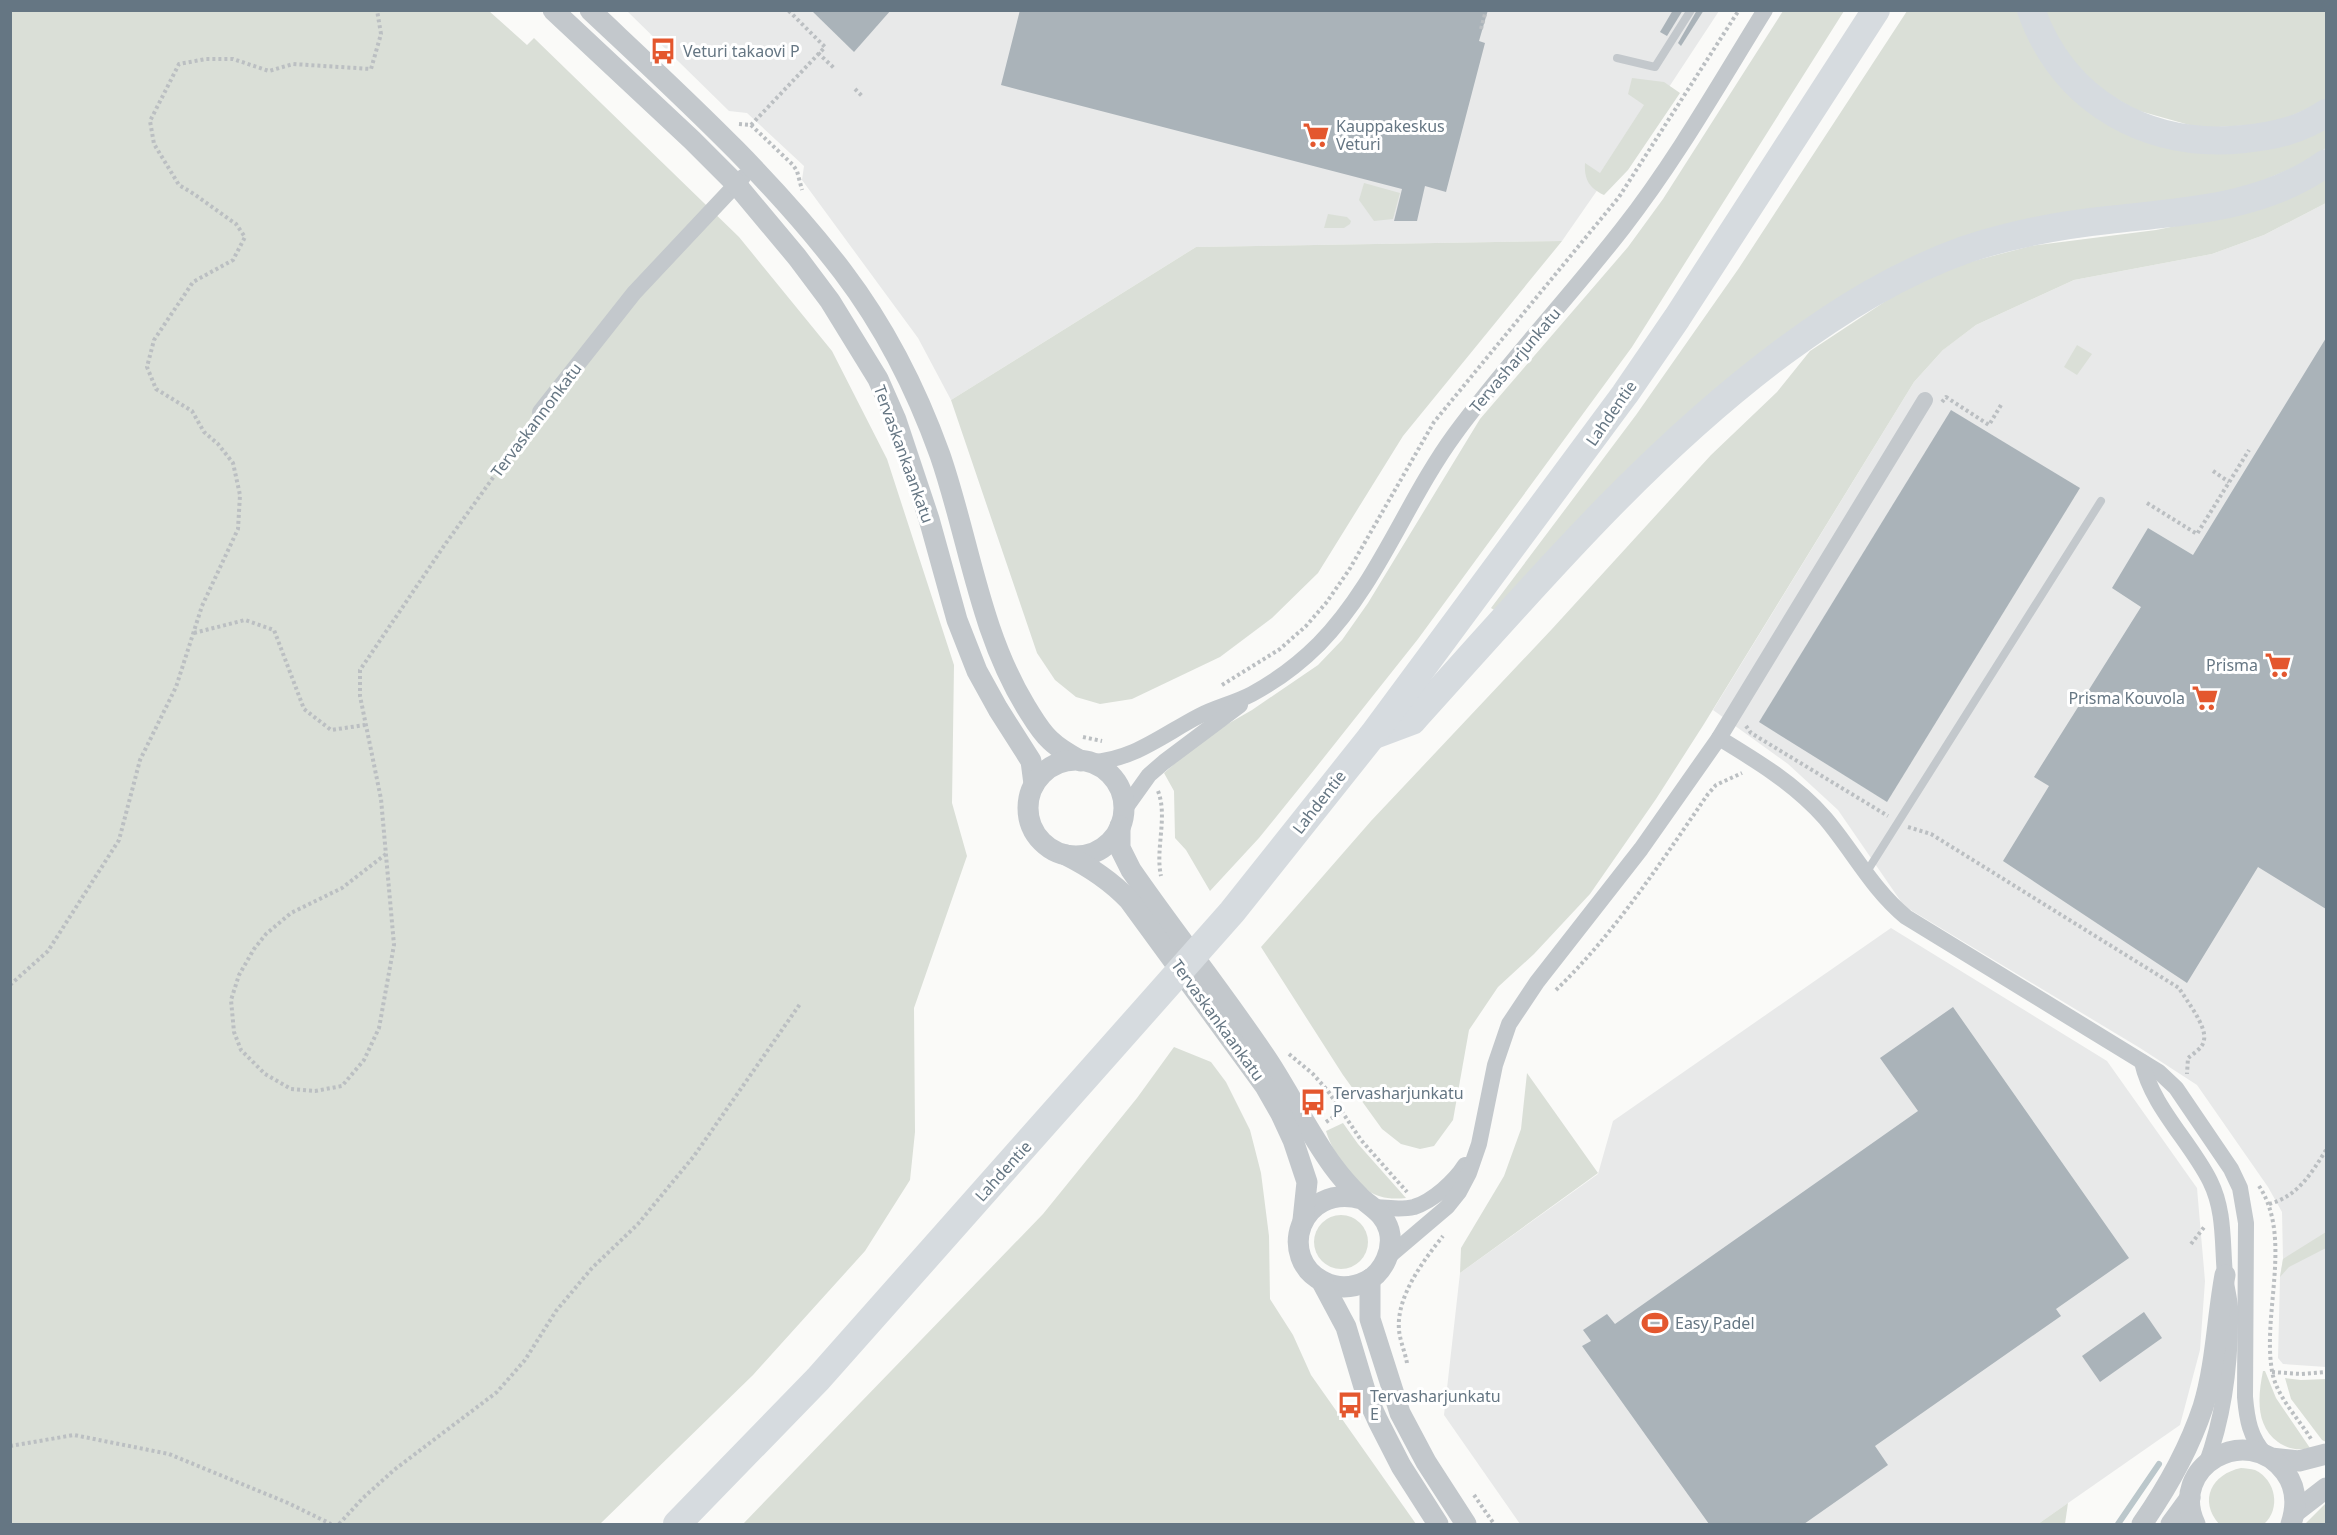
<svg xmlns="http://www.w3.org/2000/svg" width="2337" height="1535" font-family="'Noto Sans',sans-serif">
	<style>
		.built { fill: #e8e9e9 }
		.green { fill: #dadfd7 }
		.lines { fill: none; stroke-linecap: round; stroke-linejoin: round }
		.stream { stroke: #bbc7cb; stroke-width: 6 }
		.building { fill: #aab3b9 }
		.path { stroke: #bbbfc2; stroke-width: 4; stroke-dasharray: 3 3; stroke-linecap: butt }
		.service { stroke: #c3c8cc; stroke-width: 8 }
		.minor { stroke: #c3c8cc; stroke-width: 16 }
		.tertiary { stroke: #c3c8cc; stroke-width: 21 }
		.trunk { stroke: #d6dbdf; stroke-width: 28 }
		.labels { text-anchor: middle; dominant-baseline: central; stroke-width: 6; stroke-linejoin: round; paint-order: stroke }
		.poi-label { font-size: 16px; fill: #657683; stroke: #fff; text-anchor: start }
		.street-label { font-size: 16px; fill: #657683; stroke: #fff }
	</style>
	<rect width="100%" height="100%" fill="#fafaf8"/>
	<!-- built -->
	<g class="built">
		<path d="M627 11H1719L1671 84 1562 241 1196 247 951 400 918 338 802 180 804 166 747 113 729 111Z"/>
		<path d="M2326 203V1367L2283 1364 2278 1358 2280 1277 2283 1259 2282 1212 2268 1187 2197 1085 2140 1048 1904 906 1838 810 1788 764 1713 710 1914 382 1944 349 1976 325 2074 280 2212 254 2264 235Z"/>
		<path d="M1891 928 2107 1061 2197 1188 2205 1281 2200 1350 2180 1425 2038 1524H1520L1444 1415 1460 1273 1598 1174 1613 1121Z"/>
	</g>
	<!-- green -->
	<g class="green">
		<path d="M11 11H489L527 45 534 38 739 237 832 351 887 459 954 665 952 803 967 856 914 1008 915 1132 910 1180 865 1251 753 1375 600 1524H11Z"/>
		<path d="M1783 11H1844L1632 347 1418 639 1314 770 1259 838 1210 891 1186 850 1175 838 1174 791 1164 773 1205 737 1252 710 1318 665 1342 640 1368 603 1480 419 1628 247 1663 199Z"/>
		<path d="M1907 11H2017L2121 130 2326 126V148L2302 164 2245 188 1884 273 1496 611 1491 608 1636 415 1739 268Z"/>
		<path d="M2042 11H2326V101L2272 124 2200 128 2136 110 2103 91 2073 64Z"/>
		<path d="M1632 78 1664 82 1680 93 1628 170 1604 195C1589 188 1584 179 1585 163L1600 173 1644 105 1628 94Z"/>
		<path d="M2326 176V203L2264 235 2212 254 2074 280 1976 325 1943 350 1914 382 1704 724 1656 799 1590 894 1534 954 1498 987 1469 1030 1453 1120 1434 1146 1420 1149 1401 1144 1382 1129 1343 1075 1261 947 1371 821 1552 629 1711 455 1777 392 1810 351 1907 287 1958 265 2031 246 2156 230 2225 216Z"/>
		<path d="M1364 183 1400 193 1393 219 1374 221 1359 200Z"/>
		<path d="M1328 214 1347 217 1351 221 1350 224 1344 228H1324Z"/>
		<path d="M1562 241 1403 436 1318 573 1272 618 1220 657 1132 699 1100 704 1076 697 1055 680 1037 653 951 400 1196 247Z"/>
		<path d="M2077 345 2092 354 2077 375 2064 367Z"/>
		<path d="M1174 1047 1211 1062 1226 1082 1250 1130 1261 1173 1269 1236 1270 1299 1293 1335 1311 1375 1416 1524H743L1043 1214 1137 1098Z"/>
		<path d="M1527 1073 1598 1173 1460 1273 1461 1248 1504 1176 1521 1129Z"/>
		<path d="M1343 1123 1358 1144 1406 1198C1375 1201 1365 1191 1347 1168 1337 1156 1331 1147 1326 1131Z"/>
		<circle cx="1341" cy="1242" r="27"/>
		<path d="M2326 1232V1248L2289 1267 2280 1277 2283 1259Z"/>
		<path d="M2263 1371H2265L2276 1398 2310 1448C2298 1451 2288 1449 2278 1442 2255 1425 2258 1396 2263 1371Z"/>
		<path d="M2285 1378 2301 1380 2326 1379V1442L2322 1440 2291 1399Z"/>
		<path d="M2241 1468C2245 1468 2251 1469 2255 1470 2276 1480 2281 1509 2264 1524H2219C2198 1500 2212 1474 2241 1468Z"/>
		<path d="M2068 1503 2065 1524H2038Z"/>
		<path d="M2326 1503V1524H2305Z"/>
	</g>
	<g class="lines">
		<!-- stream -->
		<path class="stream" d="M2118 1524 2159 1464"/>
	</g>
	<!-- building -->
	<g class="building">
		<path d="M811 10H891L854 52Z"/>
		<path d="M1020 10H1488L1479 41 1485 43 1446 192 1425 186 1417 221H1394L1402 189 1001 85Z"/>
		<path d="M1673 10H1683L1667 36 1660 32Z"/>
		<path d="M1697 10H1704L1681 46 1678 43Z"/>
		<path d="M2326 338V909L2258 867 2187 983 2003 861 2049 786 2034 777 2141 607 2112 588 2148 528 2193 555Z"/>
		<path d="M1951 410 2080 488 1887 802 1759 722Z"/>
		<path d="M1953 1007 2129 1258 2056 1309 2061 1316 1875 1446 1888 1465 1804 1524H1709L1582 1346 1591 1341 1583 1330 1607 1314 1615 1324 1918 1111 1880 1058Z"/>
		<path d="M2144 1312 2162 1338 2100 1382 2082 1356Z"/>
	</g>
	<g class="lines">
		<!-- path -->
		<g class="path">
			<path d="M1481 29 1486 10"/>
			<path d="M818 53 834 68"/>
			<path d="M855 89 863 97"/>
			<path d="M739 124 751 125 793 165 797 171 802 190"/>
			<path d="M751 125 825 47 788 10"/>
			<path d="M1942 402 1946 397 1989 425 2001 405"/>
			<path d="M2213 471 2229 482"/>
			<path d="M2147 503 2197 534 2249 450"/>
			<path d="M194 633 245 620 274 630 304 709 331 730 365 725"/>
			<path d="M1222 685 1280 649 1306 626 1326 603 1349 570 1434 422 1619 197 1739 10"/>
			<path d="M1746 726 1751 733 1888 816"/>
			<path d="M1083 737 1102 741"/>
			<path d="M1158 791C1168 817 1155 849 1161 876"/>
			<path d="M1908 827 1931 834 2179 988C2186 1000 2207 1026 2204 1040 2203 1048 2194 1053 2188 1058L2187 1074"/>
			<path d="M386 854 342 888 291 913 266 934 254 949 239 975 231 1000 234 1032 241 1050 265 1074 291 1089 315 1091 342 1086 364 1060 379 1028 394 945 381 799 360 696V670L446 543 531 425"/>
			<path d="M10 985 48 951 119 840 140 760 176 687 202 606 238 529 240 495 233 463 218 444 204 432 192 411 156 389 147 367 154 340 193 282 233 260 245 237 236 224 194 194 179 185 154 144 150 121 179 64 206 59H233L269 71 293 64 371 69 381 34 377 10"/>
			<path d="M1556 990C1615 933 1661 862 1708 794L1716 785 1742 773"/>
			<path d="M1289 1054 1313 1074 1328 1091 1361 1140 1407 1192"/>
			<path d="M1326 1122 1342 1111"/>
			<path d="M2259 1186C2293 1237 2262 1313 2272 1371 2276 1396 2299 1419 2311 1439"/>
			<path d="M2269 1204C2298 1196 2311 1174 2326 1150"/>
			<path d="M2191 1244 2205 1226"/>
			<path d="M1407 1363C1405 1352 1400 1341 1399 1330 1396 1297 1423 1261 1443 1236"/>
			<path d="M2272 1372 2301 1374 2326 1372"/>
			<path d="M10 1446 74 1435 169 1454 288 1503 331 1524"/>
			<path d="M1474 1495 1494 1524"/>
			<path d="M339 1524 363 1498 394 1470 497 1392 525 1360 556 1311 592 1268 638 1224 694 1156 800 1004"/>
		</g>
		<!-- service -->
		<g class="service">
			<path d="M1617 58 1655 67 1691 10"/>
			<path d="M1866 873 2101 501"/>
		</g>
		<!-- minor -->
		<g class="minor">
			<path d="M540 412 634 293 743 177"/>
			<path d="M1719 738C1757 761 1795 784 1825 818 1853 851 1872 889 1906 917L2159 1072 2176 1088 2231 1169 2240 1188 2246 1223 2245 1397C2247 1420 2250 1437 2265 1454"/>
			<path d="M1091 762C1132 761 1164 734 1199 716 1216 707 1235 703 1252 694 1276 681 1300 663 1319 644 1378 584 1406 501 1455 434 1507 363 1568 299 1623 228 1676 160 1719 84 1765 10"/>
			<path d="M1124 810 1149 775 1164 762 1240 705"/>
			<path d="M2142 1062C2152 1107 2190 1141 2210 1181 2225 1211 2222 1243 2225 1275 2226 1286 2229 1296 2230 1307 2231 1359 2224 1416 2206 1465"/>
			<path d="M1375 1207C1388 1208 1401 1210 1414 1207 1433 1201 1455 1181 1465 1165"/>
			<path d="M1387 1258 1447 1207 1459 1192 1469 1173 1479 1144 1495 1065 1509 1024 1537 982 1641 849 1719 738 1925 400"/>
		</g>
		<!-- tertiary -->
		<g class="tertiary">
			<path d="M553 10 692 140 736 184 797 257 830 301 878 379 896 420 929 519 957 620 977 671 998 709 1031 761 1034 784"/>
			<path d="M590 10C678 93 770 176 843 272 884 326 917 391 940 455 969 539 979 630 1026 707 1033 718 1040 731 1050 740 1059 749 1070 755 1081 761"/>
			<circle cx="1076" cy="808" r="48"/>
			<path d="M1120 826V848L1131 870C1176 935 1225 996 1269 1062 1291 1096 1309 1133 1333 1166 1341 1177 1351 1188 1360 1197 1372 1208 1384 1213 1389 1230 1394 1249 1384 1272 1367 1281 1353 1288 1338 1289 1324 1282 1276 1259 1299 1182 1362 1199"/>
			<path d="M1066 855C1090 867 1110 880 1129 900L1265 1086 1281 1114 1293 1140 1307 1182 1303 1220"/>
			<path d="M1370 1279V1319L1400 1413 1426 1462 1466 1524"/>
			<path d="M1322 1282 1346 1327 1367 1397 1378 1421 1401 1466 1438 1524"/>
			<path d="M2271 1458 2299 1461 2326 1454"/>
			<path d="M2295 1512 2326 1488"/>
			<path d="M2142 1524C2167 1488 2189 1449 2203 1407 2216 1365 2217 1318 2225 1275"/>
			<path d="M2171 1524 2190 1498"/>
			<path d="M2195 1524C2168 1467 2247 1421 2285 1472 2297 1488 2297 1506 2291 1524"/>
		</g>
		<!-- trunk -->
		<g class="trunk">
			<path d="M2031 10C2064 103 2149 149 2244 139 2274 136 2301 130 2326 113"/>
			<path d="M1372 736 1412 721C1529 592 1642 457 1783 352 1840 310 1899 273 1967 249 2013 234 2060 225 2108 220 2184 211 2262 209 2326 163"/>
			<path d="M677 1524 818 1379 1147 1008 1232 912 1372 736 1625 394 1677 318 1876 10"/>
		</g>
	</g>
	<!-- icons -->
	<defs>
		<g id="bus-bare" transform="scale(2.07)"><path d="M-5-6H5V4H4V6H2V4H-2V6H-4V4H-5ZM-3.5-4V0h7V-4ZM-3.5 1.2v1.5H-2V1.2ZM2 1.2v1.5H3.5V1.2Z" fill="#e4572e" stroke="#fff" stroke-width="2.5" paint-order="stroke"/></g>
		<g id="supermarket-bare" transform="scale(2.07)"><path d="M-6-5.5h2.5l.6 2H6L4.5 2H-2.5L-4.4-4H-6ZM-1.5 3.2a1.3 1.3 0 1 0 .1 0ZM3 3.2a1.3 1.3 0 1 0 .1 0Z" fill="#e4572e" stroke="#fff" stroke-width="2.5" paint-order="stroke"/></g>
		<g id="stadium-bare" transform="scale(2.07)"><path d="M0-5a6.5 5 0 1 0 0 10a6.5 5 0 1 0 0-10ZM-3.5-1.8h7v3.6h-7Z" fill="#e4572e" stroke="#fff" stroke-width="2.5" paint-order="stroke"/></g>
	</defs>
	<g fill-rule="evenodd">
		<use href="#bus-bare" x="663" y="51"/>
		<use href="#supermarket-bare" x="1316" y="135"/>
		<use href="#supermarket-bare" x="2278" y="665"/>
		<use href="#supermarket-bare" x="2205" y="698"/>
		<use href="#bus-bare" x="1313" y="1102"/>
		<use href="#stadium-bare" x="1655" y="1323"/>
		<use href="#bus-bare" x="1350" y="1405"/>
	</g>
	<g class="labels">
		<!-- poi labels -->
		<g class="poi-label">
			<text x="683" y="51">Veturi takaovi P</text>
			<text x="1336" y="126">Kauppakeskus<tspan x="1336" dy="18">Veturi</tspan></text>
			<text x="2258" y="665" text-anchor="end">Prisma</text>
			<text x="2185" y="698" text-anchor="end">Prisma Kouvola</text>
			<text x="1333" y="1093">Tervasharjunkatu<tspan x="1333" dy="18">P</tspan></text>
			<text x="1675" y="1323">Easy Padel</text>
			<text x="1370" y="1396">Tervasharjunkatu<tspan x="1370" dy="18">E</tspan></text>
		</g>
		<!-- street labels -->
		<g class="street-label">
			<text transform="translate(1515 360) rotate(-50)">Tervasharjunkatu</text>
			<text transform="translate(1611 413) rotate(-55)">Lahdentie</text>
			<text transform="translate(536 420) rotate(-53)">Tervaskannonkatu</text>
			<text transform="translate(904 454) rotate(70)">Tervaskankaankatu</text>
			<text transform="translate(1319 802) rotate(-52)">Lahdentie</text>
			<text transform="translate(1218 1020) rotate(54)">Tervaskankaankatu</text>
			<text transform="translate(1003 1171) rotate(-48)">Lahdentie</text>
		</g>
	</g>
	<!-- border -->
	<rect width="2337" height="1535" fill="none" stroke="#657683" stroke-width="24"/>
</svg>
